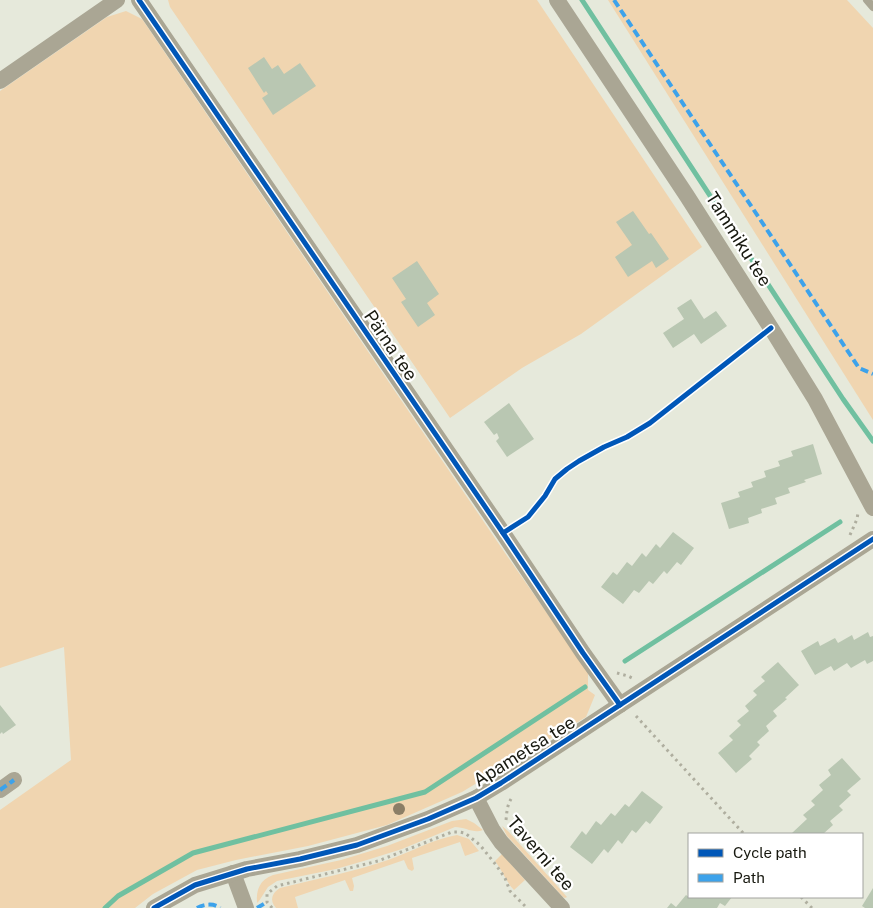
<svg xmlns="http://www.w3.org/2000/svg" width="873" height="908" font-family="'Public Sans',sans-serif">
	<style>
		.green { fill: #f0d5b0 }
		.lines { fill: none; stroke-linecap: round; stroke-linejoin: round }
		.stream { stroke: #70c0a0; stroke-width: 5 }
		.building { fill: #b9c7b2 }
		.path { stroke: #afae9f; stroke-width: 3; stroke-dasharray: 2.5 4; stroke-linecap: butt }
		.lane { stroke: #aaa694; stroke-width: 8 }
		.street { stroke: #aaa694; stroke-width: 16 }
		.quiet { stroke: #3da2ea; stroke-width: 4; stroke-dasharray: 8 4; stroke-linecap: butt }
		.cycleway-casing { stroke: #fff; stroke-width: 8 }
		.cycleway { stroke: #0057b8; stroke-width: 5 }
		.tree { fill: #8b7e66 }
		.labels { text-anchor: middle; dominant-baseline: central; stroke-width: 4.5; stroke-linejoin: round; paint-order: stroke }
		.street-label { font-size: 18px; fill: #17180f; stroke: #fff }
	</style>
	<rect width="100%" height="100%" fill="#e6e9db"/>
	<!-- green -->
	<g class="green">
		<path d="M168 0H537L702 247 581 334 522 368 450 418 170 7Z"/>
		<path d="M608 0H847L873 28V420Z"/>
		<path d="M126 11 142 19 505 553 588 672V690L595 695 586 717 462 792 387 825 308 846 236 860 197 870 153 894 135 908H0V810L71 760 64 647 0 668V91L107 17Z"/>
		<path d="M466 819 474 823 483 830C474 834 465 827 455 827L402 849 367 860 336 869 277 881 268 887 259 901 257 903C256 889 260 880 273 875L341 860 387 846 452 821Z"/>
		<path d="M502 826 508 831 567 897 565 898 563 897 507 836Z"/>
		<path d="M457 835 469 839 479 851 465 856 460 842 412 858 414 869 412 871 408 869 404 860 352 878 354 886 353 891H350L345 880 295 897 298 908H276C269 900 272 893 280 888 316 879 353 872 388 860 411 852 433 839 457 835Z"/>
		<path d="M502 854 525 880 514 890C506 882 502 870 495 861Z"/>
	</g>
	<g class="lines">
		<!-- stream -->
		<g class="stream">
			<path d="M582 0 843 399 873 441"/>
			<path d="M625 661 840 522"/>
			<path d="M105 908 118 896 193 853 425 792 585 687"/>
		</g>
	</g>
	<!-- building -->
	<g class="building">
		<path d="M264 57 272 69 278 65 284 74 300 63 316 86 273 115 262 98 268 94 266 91 264 93 248 68Z"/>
		<path d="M633 211 649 234 651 233 669 259 656 268 652 261 628 277 615 257 632 245 616 222Z"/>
		<path d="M417 261 439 294 427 303 435 315 418 327 401 302 406 299 392 278Z"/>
		<path d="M691 299 704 319 716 311 727 326 701 344 694 334 673 348 663 333 684 319 677 308Z"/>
		<path d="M509 403 534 439 507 457 496 441 499 438 497 433 494 435 484 422Z"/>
		<path d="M813 444 822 474 804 480 806 482 788 488 790 493 775 498 777 504 761 509 762 513 748 518 749 523 729 529 721 503 740 497 738 492 753 487 751 482 766 477 764 471 780 466 778 461 793 456 791 451Z"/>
		<path d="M673 532 694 548 681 565 677 562 667 574 664 571 653 584 649 581 639 593 634 590 623 604 601 587 613 572 617 575 627 562 632 566 642 553 646 557 656 544 660 548Z"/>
		<path d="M868 632 870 637 873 636V661L867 664 865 660 851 668 847 663 834 671 831 666 815 675 801 651 818 641 820 646 835 638 838 643 852 635 854 640Z"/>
		<path d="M778 662 799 685 785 698 787 699 773 711 777 716 766 726 769 731 757 742 760 745 749 756 752 759 736 773 718 753 733 740 729 736 741 725 737 721 749 711 745 706 757 695 753 691 765 681 761 677Z"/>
		<path d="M0 705 16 725 3 734 2 732 0 734Z"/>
		<path d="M842 758 861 779 847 791 851 795 839 806 843 810 830 821 833 825 823 834H793L792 833 807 819 803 815 815 805 811 801 823 790 819 785 831 775 828 770Z"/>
		<path d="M642 791 663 807 650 824 646 821 636 833 632 830 622 844 618 840 608 853 604 849 592 864 570 847 582 831 586 835 596 821 601 825 611 813 615 816 625 804 629 807Z"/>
		<path d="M873 888V908H865L862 906Z"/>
		<path d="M686 895 690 898 691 897H732L725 906 720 903 717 908H667L671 903 676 907Z"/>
	</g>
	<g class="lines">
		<!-- path -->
		<g class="path">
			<path d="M850 535 857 519 858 513"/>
			<path d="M617 673 628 676 632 678"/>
			<path d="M636 716 744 834"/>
			<path d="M506 820C507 811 507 804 513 796"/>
			<path d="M801 897 812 908"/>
			<path d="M272 908 267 902V894L277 886 378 861 452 832H460L465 833 480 845 496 865 505 878 510 891 527 908"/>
		</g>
		<!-- lane -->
		<path class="lane" d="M867 0 873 7"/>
		<!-- street -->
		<g class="street">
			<path d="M139 0 503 533 583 653 620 705"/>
			<path d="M557 0 687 196 771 328 815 399 873 508"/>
			<path d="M0 81 117 0"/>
			<path d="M0 790 14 780"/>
			<path d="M476 798 492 829 501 842 562 908"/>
			<path d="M233 873 246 908"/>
			<path d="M154 908 195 885 247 869 300 859 357 845 428 819 476 798 501 783 873 539"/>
		</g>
		<!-- quiet -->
		<g class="quiet">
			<path d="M614 0 859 368 873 374"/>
			<path d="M0 790 14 780"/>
			<path d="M197 908C204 904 214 903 220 908"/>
			<path d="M257 908 267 902"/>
		</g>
		<!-- cycleway casing -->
		<g class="cycleway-casing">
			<g id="cycleway">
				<path d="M139 0 503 533 583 653 620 705"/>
				<path d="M503 533 528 517 545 496 555 479 567 469 579 461 604 447 627 437 650 423 771 328"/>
				<path d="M154 908 195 885 247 869 300 859 357 845 428 819 476 798 501 783 873 539"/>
			</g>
		</g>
		<!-- cycleway -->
		<use href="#cycleway" class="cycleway"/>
	</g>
	<!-- trees -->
	<circle class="tree" cx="399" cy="809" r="6"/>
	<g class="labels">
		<!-- street labels -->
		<g class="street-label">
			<text transform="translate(739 239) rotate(58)">Tammiku tee</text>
			<text transform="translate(391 345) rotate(56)">Pärna tee</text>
			<text transform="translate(524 751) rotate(-32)">Apametsa tee</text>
			<text transform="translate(541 853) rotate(49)">Taverni tee</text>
		</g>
	</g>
	<!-- legend -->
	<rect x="688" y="833" width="175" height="65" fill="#ffffff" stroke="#a2a39f"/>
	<rect x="698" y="849" width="25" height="8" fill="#0057b8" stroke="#a2a39f"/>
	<text x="733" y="858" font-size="15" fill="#17180f">Cycle path</text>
	<rect x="698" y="874" width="25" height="8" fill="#3da2ea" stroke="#a2a39f"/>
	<text x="733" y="883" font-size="15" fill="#17180f">Path</text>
</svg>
